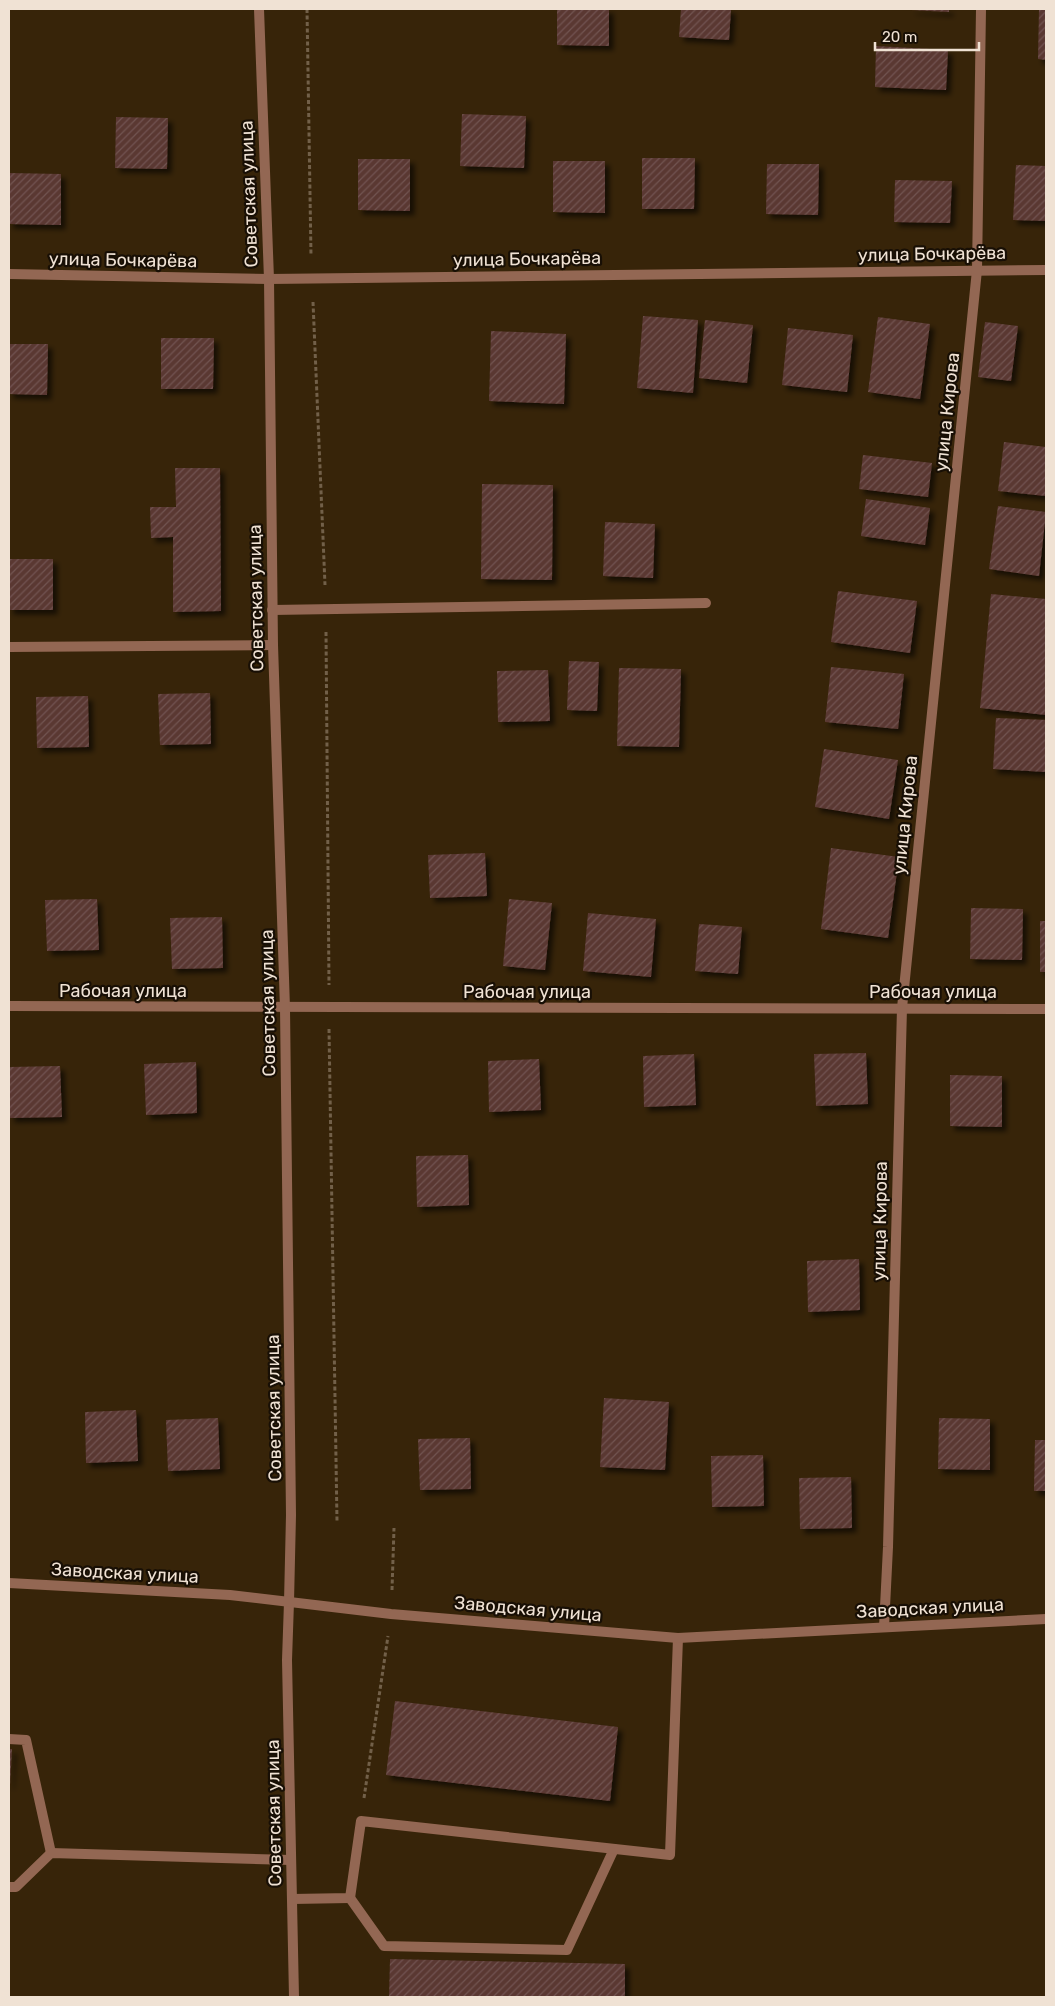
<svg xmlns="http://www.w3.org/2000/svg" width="1055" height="2006" font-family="Rubik,sans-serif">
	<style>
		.building { fill: url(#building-hatch); filter: url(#shadow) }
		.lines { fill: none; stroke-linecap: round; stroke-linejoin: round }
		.path { stroke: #726049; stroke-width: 3; stroke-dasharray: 4 2.5; stroke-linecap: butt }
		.service { stroke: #936753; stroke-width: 10 }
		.minor { stroke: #936753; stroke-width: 10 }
		.tertiary { stroke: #936753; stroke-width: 10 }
		.labels { text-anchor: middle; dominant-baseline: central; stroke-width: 4.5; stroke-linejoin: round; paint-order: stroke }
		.street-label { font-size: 18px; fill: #f0e2d4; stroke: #180f05 }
	</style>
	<defs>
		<pattern id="building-hatch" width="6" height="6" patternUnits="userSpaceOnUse" patternTransform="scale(1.25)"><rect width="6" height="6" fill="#5a3833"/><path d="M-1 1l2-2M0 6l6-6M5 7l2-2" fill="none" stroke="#725450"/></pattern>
		<filter id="shadow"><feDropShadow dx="4.5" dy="4.5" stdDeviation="2.5" flood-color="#0009"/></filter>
	</defs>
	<rect width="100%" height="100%" fill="#372409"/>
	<!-- building -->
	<g class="building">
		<path d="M557 9H609V46L557 45Z"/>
		<path d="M681 9H731L729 40 679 37Z"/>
		<path d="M911 9H949V12L911 10Z"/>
		<path d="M1039 9H1046V60L1038 59Z"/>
		<path d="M876 46 948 50 946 90 875 87Z"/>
		<path d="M462 114 526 116 524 168 460 166Z"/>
		<path d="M116 117 168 118 167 169 115 168Z"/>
		<path d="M642 158H695L694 209H642Z"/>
		<path d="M358 159H410V211L358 210Z"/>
		<path d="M553 161H605V213L553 212Z"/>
		<path d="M767 164H819L818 215 766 214Z"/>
		<path d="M1016 165 1046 166V221L1013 220Z"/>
		<path d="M9 173 61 174V225L9 224Z"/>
		<path d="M895 180 952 181 950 223 894 222Z"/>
		<path d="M643 316 698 320 693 393 637 388Z"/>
		<path d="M878 317 930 324 920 399 868 392Z"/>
		<path d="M705 320 753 325 747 383 699 378Z"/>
		<path d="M985 322 1018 326 1011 381 978 377Z"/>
		<path d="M788 328 853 335 847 392 782 385Z"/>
		<path d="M491 331 566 334 564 404 489 401Z"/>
		<path d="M161 338H214L213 389H161Z"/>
		<path d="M9 344H48L47 395 9 394Z"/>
		<path d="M1004 442 1046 447V496L998 491Z"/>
		<path d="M863 455 932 463 928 497 859 489Z"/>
		<path d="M175 468H220L221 611 173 612V537L151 538 150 507H176Z"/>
		<path d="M482 484 553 485 552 580 481 579Z"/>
		<path d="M866 499 930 508 925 545 861 536Z"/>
		<path d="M998 506 1046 512 1039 576 989 569Z"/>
		<path d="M605 522 655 524 653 578 603 576Z"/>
		<rect x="9" y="559" width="44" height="51"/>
		<path d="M838 591 917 601 910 653 831 642Z"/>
		<path d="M991 594 1046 599V715L980 708Z"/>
		<path d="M569 661 599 662 597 711 567 710Z"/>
		<path d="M831 667 904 674 898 729 825 722Z"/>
		<path d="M619 668 681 669 679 747 617 746Z"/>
		<path d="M548 670 550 721 498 722 497 671Z"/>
		<path d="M210 693 211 744 160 745 158 694Z"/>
		<path d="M88 696 89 747 37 748 36 697Z"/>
		<path d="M996 718 1046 720V772L993 769Z"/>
		<path d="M824 749 898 760 889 819 815 807Z"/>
		<path d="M831 848 899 857 888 938 821 929Z"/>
		<path d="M485 853 487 896 430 898 428 855Z"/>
		<path d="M97 899 99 950 47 951 45 900Z"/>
		<path d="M509 899 552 903 545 970 503 966Z"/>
		<path d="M971 908 1023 909 1022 960 970 959Z"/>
		<path d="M588 913 656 919 651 977 583 971Z"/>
		<path d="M222 917 223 968 172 969 170 918Z"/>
		<rect x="1040" y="921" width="6" height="51"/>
		<path d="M699 924 742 927 738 974 695 971Z"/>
		<path d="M866 1053 868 1104 816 1106 814 1054Z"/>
		<path d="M694 1054 696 1105 644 1107 643 1056Z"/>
		<path d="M539 1059 541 1110 489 1112 488 1061Z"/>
		<path d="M196 1062 197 1113 146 1115 144 1064Z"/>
		<path d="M60 1066 62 1117 10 1118 9 1067Z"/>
		<path d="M950 1075 1002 1076V1127L950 1126Z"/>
		<path d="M468 1155 469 1205 417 1207 416 1156Z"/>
		<path d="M859 1259 860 1310 808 1312 807 1261Z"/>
		<path d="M604 1398 669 1402 665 1470 600 1467Z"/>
		<path d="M136 1410 138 1461 86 1463 85 1412Z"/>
		<path d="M218 1418 220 1469 168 1471 166 1420Z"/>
		<path d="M939 1418 990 1419V1470L938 1469Z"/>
		<path d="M470 1438 471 1489 420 1490 418 1439Z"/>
		<path d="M1035 1440H1046V1491H1034Z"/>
		<path d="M763 1455 764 1506 712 1507 711 1456Z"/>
		<path d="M851 1477 852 1528 800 1529 799 1478Z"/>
		<path d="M395 1701 618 1727 610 1801 386 1775Z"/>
		<path d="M9 1749H12L10 1785H9Z"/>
		<path d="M390 1959 625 1964V1997H389Z"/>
	</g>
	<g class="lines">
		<!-- path -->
		<g class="path">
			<path d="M307 9 311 256"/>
			<path d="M313 302 325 585"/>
			<path d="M326 632 329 985"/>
			<path d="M329 1029 337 1521"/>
			<path d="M392 1590 394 1528"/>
			<path d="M364 1798 388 1636"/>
		</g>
		<!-- service -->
		<g class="service">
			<path d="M272 610 706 603"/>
			<path d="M9 647 273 645"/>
			<path d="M9 1739 26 1740 51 1853"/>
			<path d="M9 1887H16L51 1853 291 1860"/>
			<path d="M350 1898 384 1946 567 1950 614 1849"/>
			<path d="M292 1899 350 1898 361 1821 670 1855 678 1638"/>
		</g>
		<!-- minor -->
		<g class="minor">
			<path d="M9 274 269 279 1046 270"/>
			<path d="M9 1006 1046 1009"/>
			<path d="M289 1602 287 1660 294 1997"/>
			<path d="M884 1627 888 1547 902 1008 977 270 981 9"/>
		</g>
		<!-- tertiary -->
		<g class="tertiary">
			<path d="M259 9 269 279 273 645 285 1008 291 1515 289 1602"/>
			<path d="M9 1583 230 1595 391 1614 678 1638 1046 1619"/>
		</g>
	</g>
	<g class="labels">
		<!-- street labels -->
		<g class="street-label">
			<text transform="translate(249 194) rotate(-92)">Советская улица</text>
			<text transform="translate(932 254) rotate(-1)">улица Бочкарёва</text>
			<text transform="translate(527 259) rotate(-1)">улица Бочкарёва</text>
			<text transform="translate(123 260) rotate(1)">улица Бочкарёва</text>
			<text transform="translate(947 412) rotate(-84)">улица Кирова</text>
			<text transform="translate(256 598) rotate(-91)">Советская улица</text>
			<text transform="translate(905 815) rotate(-84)">улица Кирова</text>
			<text x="123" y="991">Рабочая улица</text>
			<text x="527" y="992">Рабочая улица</text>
			<text x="933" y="992">Рабочая улица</text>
			<text transform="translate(268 1003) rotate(-91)">Советская улица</text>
			<text transform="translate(880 1221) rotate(-89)">улица Кирова</text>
			<text transform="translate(274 1408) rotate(-91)">Советская улица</text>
			<text transform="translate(125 1573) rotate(3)">Заводская улица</text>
			<text transform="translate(930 1608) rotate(-3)">Заводская улица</text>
			<text transform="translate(528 1609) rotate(5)">Заводская улица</text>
			<text transform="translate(274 1813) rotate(-91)">Советская улица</text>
		</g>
	</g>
	<!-- border -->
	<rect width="1055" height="2006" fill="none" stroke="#f0e2d4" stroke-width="20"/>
	<!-- scale -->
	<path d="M875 42v8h104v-8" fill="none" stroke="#f0e2d4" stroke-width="2.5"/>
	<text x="882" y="42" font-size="15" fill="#f0e2d4" stroke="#180f05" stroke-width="4" paint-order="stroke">20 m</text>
</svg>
